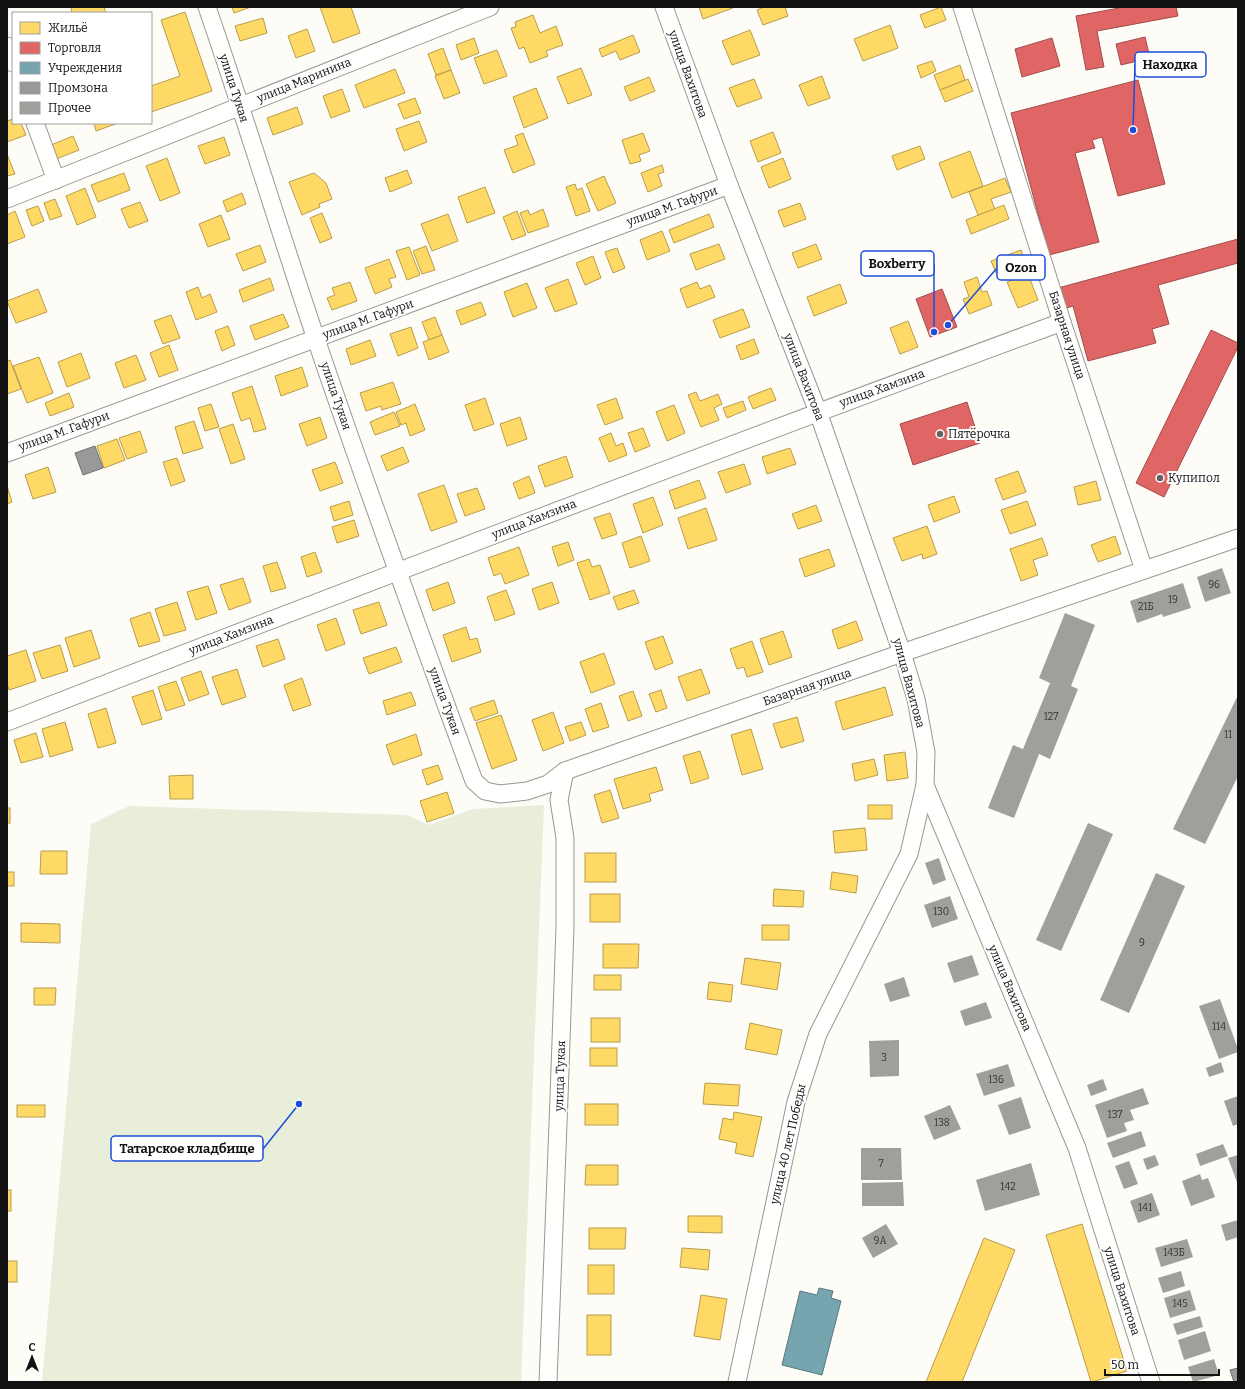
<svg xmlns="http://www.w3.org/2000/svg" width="1245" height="1389" font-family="Bitter,serif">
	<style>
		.cemetery { fill: #e9eedb }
		.homes { fill: #ffd966; stroke: #b89d4c }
		.shops { fill: #e06666; stroke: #a24c4c }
		.public { fill: #76a5af; stroke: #587980 }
		.industry { fill: #999; stroke: #707070 }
		.building { fill: #a19f9c }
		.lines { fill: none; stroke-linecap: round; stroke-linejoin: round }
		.minor-casing { stroke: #979795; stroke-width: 19 }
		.minor { stroke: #fffffe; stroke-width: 17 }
		.poi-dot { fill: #646362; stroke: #fff; stroke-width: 1.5 }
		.labels { text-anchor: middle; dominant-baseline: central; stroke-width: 4; stroke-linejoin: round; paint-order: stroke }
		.number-label { font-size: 10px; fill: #353434 }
		.street-label { font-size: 12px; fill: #111; stroke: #fff }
		.poi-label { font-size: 12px; fill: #111; stroke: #fff; text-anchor: start }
		.leader { fill: none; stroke: #1d4ed8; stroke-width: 1.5 }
		.callout-dot { fill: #1d4ed8; stroke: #fff; stroke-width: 1.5 }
		.callout { fill: #fff; stroke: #1d4ed8; stroke-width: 1.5 }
		.callout-label { font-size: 13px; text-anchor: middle; font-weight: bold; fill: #111 }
	</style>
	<rect width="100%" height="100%" fill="#fdfcf7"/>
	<!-- cemetery -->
	<path class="cemetery" d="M544 805 521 1382H42L91 824 129 806 406 815 430 825 472 809Z"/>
	<!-- homes -->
	<g class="homes">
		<path d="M71 7H104L106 13H72Z"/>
		<path d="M232 7H251L234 13Z"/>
		<path d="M320 7H351L360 33 333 43Z"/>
		<path d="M699 7H732L733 8 703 19Z"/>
		<path d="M764 7H785L788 16 763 25 757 10Z"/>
		<path d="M941 7 946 20 925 28 920 15Z"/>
		<path d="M185 12 212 91 151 112V86L180 76 161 20Z"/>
		<path d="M533 15 540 33 556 26 563 45 546 51 548 56 530 63 524 47 519 49 511 28 516 27 515 22Z"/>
		<path d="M263 18 267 33 240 41 235 26Z"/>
		<path d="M890 25 898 48 863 61 854 39Z"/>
		<path d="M307 29 315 51 296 58 288 36Z"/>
		<path d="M750 30 760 55 732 65 722 41Z"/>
		<path d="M633 35 640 52 620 60 616 51 602 57 599 49Z"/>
		<path d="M474 38 479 53 461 60 456 45Z"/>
		<path d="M443 48 451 70 436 75 428 54Z"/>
		<path d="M497 50 507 76 484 84 474 58Z"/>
		<path d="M932 61 936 71 921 78 917 66Z"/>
		<path d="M960 65 965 80 940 90 934 75Z"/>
		<path d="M581 68 592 95 568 104 557 77Z"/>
		<path d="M395 69 405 93 364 108 355 85Z"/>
		<path d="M451 70 460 93 444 99 435 76Z"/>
		<path d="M822 76 830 98 808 106 799 85Z"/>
		<path d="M649 77 655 91 630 101 624 87Z"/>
		<path d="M754 79 762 98 737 107 729 88Z"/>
		<path d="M968 79 973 91 945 102 940 90Z"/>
		<path d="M536 88 548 118 524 128 513 97Z"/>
		<path d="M342 89 350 111 331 118 323 96Z"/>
		<path d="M415 98 421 113 404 119 398 104Z"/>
		<path d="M297 107 303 124 273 135 267 118Z"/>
		<path d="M13 119V123H21L26 135 7 142V121Z"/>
		<path d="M419 121 427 142 404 151 396 129Z"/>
		<path d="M94 123H118L96 131Z"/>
		<path d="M773 132 781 153 758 162 750 141Z"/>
		<path d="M523 133 535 164 513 173 504 150 518 145 515 136Z"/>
		<path d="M643 133 650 151 639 155 641 161 630 164 622 140Z"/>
		<path d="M73 136 79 150 56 159 51 145Z"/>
		<path d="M224 137 230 155 205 164 198 146Z"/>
		<path d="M920 146 925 159 897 170 892 156Z"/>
		<path d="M970 151 983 186 952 198 939 163Z"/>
		<path d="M7 154 15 174 7 176Z"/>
		<path d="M167 158 180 193 160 201 146 166Z"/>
		<path d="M783 158 791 179 769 188 761 167Z"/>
		<path d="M662 165 664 172 658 174 662 186 648 192 641 173Z"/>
		<path d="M407 170 412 183 390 192 385 178Z"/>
		<path d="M124 173 130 190 98 202 91 185Z"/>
		<path d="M314 173 326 183 332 199 319 204 320 207 302 215 289 182Z"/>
		<path d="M604 176 616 203 598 211 586 184Z"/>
		<path d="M1005 178 1011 192 991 199 995 209 978 215 969 192Z"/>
		<path d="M575 184 577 190 582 188 590 211 576 216 566 187Z"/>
		<path d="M485 187 495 213 467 223 458 197Z"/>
		<path d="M85 188 96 217 77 225 66 196Z"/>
		<path d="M242 193 246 204 227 212 223 201Z"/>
		<path d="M55 199 62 216 50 220 44 203Z"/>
		<path d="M140 202 148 221 129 228 121 209Z"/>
		<path d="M800 203 806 219 784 227 778 211Z"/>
		<path d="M1004 205 1009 219 971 234 966 220Z"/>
		<path d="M38 206 44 221 32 226 26 210Z"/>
		<path d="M543 209 549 226 528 233 520 213 528 210 530 215Z"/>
		<path d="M15 211 25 237 7 244V215Z"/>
		<path d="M517 211 526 235 512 240 503 217Z"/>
		<path d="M322 213 332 238 320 243 310 218Z"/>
		<path d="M448 214 458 241 432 251 421 224Z"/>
		<path d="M709 214 714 227 674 243 669 230Z"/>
		<path d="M221 215 230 239 208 247 199 224Z"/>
		<path d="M662 231 670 251 647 260 640 240Z"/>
		<path d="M719 244 725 259 696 270 690 254Z"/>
		<path d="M816 244 822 259 798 268 792 253Z"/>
		<path d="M260 245 266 262 243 271 236 254Z"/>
		<path d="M426 246 435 270 422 274 413 251Z"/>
		<path d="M409 247 420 275 407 280 396 251Z"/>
		<path d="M617 248 625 268 613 273 605 252Z"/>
		<path d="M1021 250 1025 262 996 273 991 261Z"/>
		<path d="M593 256 601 278 585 285 576 263Z"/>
		<path d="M389 259 396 277 389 279 392 287 375 294 365 268Z"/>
		<path d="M1028 274 1038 300 1018 308 1007 282Z"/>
		<path d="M977 277 982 292 987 291 992 305 969 314 963 299 969 297 964 282Z"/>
		<path d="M270 278 274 290 243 302 239 290Z"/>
		<path d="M568 279 577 304 555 312 545 288Z"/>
		<path d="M350 282 357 301 332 310 327 298 335 295 332 288Z"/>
		<path d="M697 282 700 289 710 285 715 297 687 308 680 289Z"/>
		<path d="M527 283 537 308 513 317 504 292Z"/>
		<path d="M840 284 847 303 814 316 807 297Z"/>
		<path d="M198 287 202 298 210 294 217 312 196 320 186 292Z"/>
		<path d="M38 289 47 312 16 323 7 301Z"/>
		<path d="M481 302 486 315 461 325 456 311Z"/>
		<path d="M743 309 750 327 720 338 713 320Z"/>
		<path d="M283 314 289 327 255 340 250 326Z"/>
		<path d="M171 315 180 338 163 344 154 321Z"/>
		<path d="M435 317 442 335 429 340 422 322Z"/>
		<path d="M908 321 918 347 900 354 890 328Z"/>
		<path d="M228 326 235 345 222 351 215 331Z"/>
		<path d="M411 327 418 348 398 356 390 334Z"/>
		<path d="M442 335 449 352 429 360 423 342Z"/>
		<path d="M754 339 759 353 741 360 736 346Z"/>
		<path d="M370 340 376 356 351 365 346 349Z"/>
		<path d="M169 345 178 370 159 377 150 353Z"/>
		<path d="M81 353 90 378 67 387 58 362Z"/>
		<path d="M136 355 146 380 124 388 115 363Z"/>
		<path d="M39 357 53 393 27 403 13 366Z"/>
		<path d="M10 360 21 389 7 394V361Z"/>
		<path d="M302 367 308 386 281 396 275 376Z"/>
		<path d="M393 382 401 404 382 410 381 406 366 411 360 393Z"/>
		<path d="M252 386 266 429 254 432 250 418 241 421 232 393Z"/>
		<path d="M771 388 776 400 753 409 748 397Z"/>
		<path d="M696 392 700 401 718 394 722 404 714 408 719 420 701 427 688 395Z"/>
		<path d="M69 393 74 407 50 416 45 403Z"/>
		<path d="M485 398 494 424 474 431 465 405Z"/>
		<path d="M616 398 623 418 605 425 597 405Z"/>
		<path d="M743 401 746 410 727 418 723 408Z"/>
		<path d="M211 404 219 427 205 431 198 408Z"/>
		<path d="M415 404 425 430 410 436 406 423 401 425 396 412Z"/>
		<path d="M674 405 685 433 667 441 656 412Z"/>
		<path d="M394 412 400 426 375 435 370 422Z"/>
		<path d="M320 417 327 438 307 446 299 424Z"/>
		<path d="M520 417 527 439 507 446 500 424Z"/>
		<path d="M194 421 203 448 183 454 175 427Z"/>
		<path d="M233 424 245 459 231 464 219 429Z"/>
		<path d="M643 428 650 446 635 452 628 433Z"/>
		<path d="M140 431 147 452 127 459 119 438Z"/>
		<path d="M611 433 616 446 623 443 627 455 609 462 599 438Z"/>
		<path d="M117 439 125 460 104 468 97 446Z"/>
		<path d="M403 447 409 462 387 471 381 456Z"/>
		<path d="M790 448 796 464 767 474 762 457Z"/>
		<path d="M566 456 573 477 545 487 538 466Z"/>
		<path d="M177 458 185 481 171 486 163 462Z"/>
		<path d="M335 462 343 483 320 491 312 470Z"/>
		<path d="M744 464 751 484 726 493 718 472Z"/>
		<path d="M48 467 56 492 33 499 25 475Z"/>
		<path d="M1018 471 1026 492 1003 500 995 479Z"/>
		<path d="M529 476 535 493 519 499 513 483Z"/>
		<path d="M699 480 706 498 675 509 669 491Z"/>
		<path d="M1096 481 1101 500 1078 505 1074 487Z"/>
		<path d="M444 485 457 522 431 531 418 494Z"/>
		<path d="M7 486 12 502 7 504Z"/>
		<path d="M477 488 485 509 465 516 457 494Z"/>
		<path d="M954 496 960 512 934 522 928 505Z"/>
		<path d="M653 497 663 525 643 533 633 504Z"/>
		<path d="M349 501 353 515 334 521 330 507Z"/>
		<path d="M1027 501 1036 525 1010 534 1001 510Z"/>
		<path d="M816 505 822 521 798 529 792 514Z"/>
		<path d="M706 508 717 540 688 549 678 518Z"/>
		<path d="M610 513 617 534 602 539 594 518Z"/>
		<path d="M354 520 359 536 337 543 332 527Z"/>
		<path d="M927 526 937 554 923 559 922 554 902 561 893 538Z"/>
		<path d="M641 536 650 561 630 568 622 543Z"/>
		<path d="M1115 536 1121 554 1098 562 1091 545Z"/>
		<path d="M1042 538 1048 555 1033 560 1038 575 1021 581 1010 549Z"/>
		<path d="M568 542 574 560 558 566 552 547Z"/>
		<path d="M519 547 529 575 505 584 501 573 494 576 488 558Z"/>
		<path d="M829 549 835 566 805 577 799 559Z"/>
		<path d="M315 552 322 572 307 577 301 557Z"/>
		<path d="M589 559 592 567 600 565 610 593 590 600 577 563Z"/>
		<path d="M277 562 286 588 271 592 263 566Z"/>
		<path d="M243 578 251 602 229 610 220 585Z"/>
		<path d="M448 582 455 603 433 611 426 590Z"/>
		<path d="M552 582 559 603 539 610 532 589Z"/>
		<path d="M208 586 217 613 196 620 187 592Z"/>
		<path d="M506 590 515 614 495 621 487 597Z"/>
		<path d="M634 590 639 603 618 610 613 597Z"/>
		<path d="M177 602 186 630 164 636 155 609Z"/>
		<path d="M379 602 387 625 361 634 353 610Z"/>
		<path d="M150 612 160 641 139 647 130 619Z"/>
		<path d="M336 618 345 644 326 651 317 625Z"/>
		<path d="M856 621 863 640 838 649 832 630Z"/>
		<path d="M466 627 470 640 477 638 481 652 452 662 443 635Z"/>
		<path d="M91 630 100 658 74 667 65 638Z"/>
		<path d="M783 631 792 657 769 665 760 639Z"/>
		<path d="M663 636 673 663 655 670 645 642Z"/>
		<path d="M278 639 285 659 263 667 256 646Z"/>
		<path d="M752 641 763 672 747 677 744 667 737 669 730 649Z"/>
		<path d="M60 645 68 671 42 679 33 653Z"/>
		<path d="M396 647 402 662 369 674 363 658Z"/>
		<path d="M26 650 36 681 9 690 7 683V656Z"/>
		<path d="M604 653 615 684 591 693 580 662Z"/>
		<path d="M237 669 246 697 222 705 212 677Z"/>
		<path d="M701 669 710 693 687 701 678 677Z"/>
		<path d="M201 671 209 694 189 701 181 678Z"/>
		<path d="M302 678 311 705 293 711 284 685Z"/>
		<path d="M176 681 185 705 166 711 158 687Z"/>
		<path d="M885 687 893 715 843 730 835 702Z"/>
		<path d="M153 690 162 719 142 725 132 697Z"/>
		<path d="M661 690 667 708 656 712 649 694Z"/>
		<path d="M633 691 642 716 628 721 619 696Z"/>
		<path d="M411 692 416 705 387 715 383 701Z"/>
		<path d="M494 700 498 713 475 721 470 708Z"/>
		<path d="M601 703 609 727 593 732 585 709Z"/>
		<path d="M106 708 116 743 98 748 88 714Z"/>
		<path d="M553 712 564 743 543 751 532 720Z"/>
		<path d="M501 715 517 760 492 769 476 723Z"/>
		<path d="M797 717 804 741 781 748 773 724Z"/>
		<path d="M65 722 73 750 50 757 42 729Z"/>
		<path d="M581 722 586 735 570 741 565 727Z"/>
		<path d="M751 729 763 769 742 775 731 735Z"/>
		<path d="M36 733 43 757 21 763 14 740Z"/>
		<path d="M416 734 422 755 393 765 386 745Z"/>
		<path d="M700 751 709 778 691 784 683 756Z"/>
		<path d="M905 752 908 778 887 781 884 755Z"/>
		<path d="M874 759 878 775 855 781 852 764Z"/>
		<path d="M438 765 443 779 427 785 422 770Z"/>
		<path d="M656 767 663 790 649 794 651 801 623 809 614 779Z"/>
		<path d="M193 775V799H170L169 776Z"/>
		<path d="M610 790 619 818 602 823 594 795Z"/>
		<path d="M447 792 454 813 427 822 420 801Z"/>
		<rect x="868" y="805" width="24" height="14"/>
		<rect x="7" y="808" width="3" height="15"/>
		<path d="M865 828 867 850 835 853 833 831Z"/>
		<path d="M41 851H67V874H40Z"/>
		<rect x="585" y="853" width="31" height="29"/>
		<rect x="7" y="872" width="7" height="14"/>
		<path d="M832 872 858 876 856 893 830 889Z"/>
		<path d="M774 889 804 891 803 907 773 906Z"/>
		<rect x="590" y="894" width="30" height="28"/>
		<path d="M21 923 60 924V943L21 942Z"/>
		<rect x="762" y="925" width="27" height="15"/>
		<path d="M603 944H639L638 968H603Z"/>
		<path d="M745 958 781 963 777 990 741 984Z"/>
		<rect x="594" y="975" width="27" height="15"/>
		<path d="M709 982 733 985 731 1002 707 999Z"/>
		<path d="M34 988H56L55 1005H34Z"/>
		<rect x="591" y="1018" width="29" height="24"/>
		<path d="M750 1023 782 1030 777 1055 745 1049Z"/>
		<rect x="590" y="1048" width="27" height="18"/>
		<path d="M705 1083 740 1085 738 1106 703 1104Z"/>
		<rect x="585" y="1104" width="33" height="21"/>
		<rect x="17" y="1105" width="28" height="12"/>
		<path d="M734 1112 762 1117 753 1157 735 1153 737 1143 719 1139 723 1118 733 1120Z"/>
		<path d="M586 1165H618V1185H585Z"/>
		<rect x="7" y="1190" width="4" height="21"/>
		<path d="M688 1216H722V1233L688 1232Z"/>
		<path d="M1082 1224 1127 1371 1092 1382H1091L1046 1235Z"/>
		<path d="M589 1228H626L625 1249H589Z"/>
		<path d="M984 1238 1015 1250 962 1382H926Z"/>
		<path d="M682 1248 710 1250 708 1270 680 1267Z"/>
		<rect x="7" y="1261" width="10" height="21"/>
		<rect x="588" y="1265" width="26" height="29"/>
		<path d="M701 1295 727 1299 720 1340 694 1336Z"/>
		<rect x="587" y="1315" width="24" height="40"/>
	</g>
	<!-- shops -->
	<g class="shops">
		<path d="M1118 7H1176L1178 16 1097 31 1104 67 1086 70 1076 16 1119 8Z"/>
		<path d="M1145 37 1150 58 1121 65 1116 44Z"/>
		<path d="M1052 38 1060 66 1022 77 1015 49Z"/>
		<path d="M1138 80 1165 184 1118 196 1102 137 1092 140 1095 148 1075 153 1099 242 1049 255 1011 113Z"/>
		<path d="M1238 239V263L1158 285 1169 324 1152 329 1156 343 1088 361 1073 306 1064 309 1058 288Z"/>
		<path d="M942 289 957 327 930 337 916 299Z"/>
		<path d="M1211 330 1238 343V347L1164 497 1136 483Z"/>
		<path d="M967 402 980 443 913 465 900 424Z"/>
	</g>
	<!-- public -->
	<path class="public" d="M819 1288 833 1291 831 1298 841 1301 822 1375 782 1365 800 1291 817 1295Z"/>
	<!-- industry -->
	<g class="industry">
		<path d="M95 446 103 468 83 475 75 453Z"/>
		<path d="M1238 1368V1382H1234L1230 1370Z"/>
	</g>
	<!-- building -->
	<g class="building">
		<path d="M1222 568 1231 593 1205 602 1197 577Z"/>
		<path d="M1183 583 1191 608 1163 617 1162 614 1137 623 1130 601Z"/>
		<path d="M1065 613 1095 625 1071 686 1078 689 1050 759 1039 754 1014 818 988 808 1013 745 1023 749 1050 683 1039 678Z"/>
		<path d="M1238 695V776L1205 844 1173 829Z"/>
		<path d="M1088 823 1113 834 1061 951 1036 940Z"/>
		<path d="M939 858 946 880 933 885 925 863Z"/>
		<path d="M1156 873 1185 886 1129 1013 1100 1000Z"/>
		<path d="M950 896 958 919 932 928 924 905Z"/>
		<path d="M972 955 979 975 954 983 947 963Z"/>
		<path d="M904 977 910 996 890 1002 884 984Z"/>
		<path d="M1220 999 1238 1049V1052L1219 1059 1199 1006Z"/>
		<path d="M986 1002 992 1018 965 1026 960 1011Z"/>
		<path d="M899 1040V1076L870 1077 869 1041Z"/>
		<path d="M1221 1062 1224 1072 1209 1077 1206 1068Z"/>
		<path d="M1008 1064 1015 1086 984 1096 976 1074Z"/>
		<path d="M1103 1079 1107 1090 1091 1096 1087 1085Z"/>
		<path d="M1143 1088 1149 1104 1130 1110 1134 1120 1124 1123 1127 1131 1107 1138 1095 1105Z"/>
		<path d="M1238 1096V1124L1233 1126 1224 1101Z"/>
		<path d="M1021 1097 1031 1128 1009 1135 998 1105Z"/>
		<path d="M950 1105 961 1129 934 1140 924 1116Z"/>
		<path d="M1141 1131 1146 1146 1113 1158 1107 1143Z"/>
		<path d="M1223 1144 1228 1156 1200 1166 1196 1154Z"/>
		<path d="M861 1148H901L902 1180H861Z"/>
		<path d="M1155 1155 1159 1165 1147 1170 1143 1159Z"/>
		<path d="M1238 1155V1181L1237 1182 1228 1158Z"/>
		<path d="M1129 1161 1138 1184 1124 1189 1115 1166Z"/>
		<path d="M1031 1163 1040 1195 985 1211 976 1180Z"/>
		<path d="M1200 1174 1202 1180 1208 1178 1215 1197 1191 1206 1182 1181Z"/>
		<path d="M903 1182 904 1206H862V1183Z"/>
		<path d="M1152 1193 1160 1215 1138 1223 1130 1201Z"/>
		<path d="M1238 1220V1237L1226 1241 1221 1225Z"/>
		<path d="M886 1224 898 1244 873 1258 862 1238Z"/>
		<path d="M1187 1239 1193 1257 1161 1267 1155 1248Z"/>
		<path d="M1181 1271 1185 1286 1163 1293 1158 1278Z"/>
		<path d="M1190 1290 1196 1310 1170 1318 1164 1298Z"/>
		<path d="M1200 1316 1203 1327 1177 1335 1173 1324Z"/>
		<path d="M1205 1331 1211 1351 1184 1360 1178 1340Z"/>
		<path d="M1214 1359 1219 1375 1193 1382 1188 1367Z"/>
	</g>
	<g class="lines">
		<!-- minor casing -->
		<g class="minor-casing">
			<g id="minor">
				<path d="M207 7C245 117 279 229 316 339 366 487 420 634 474 781L485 791 500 794 527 791 548 784 565 771 902 653 1238 538"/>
				<path d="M664 7 729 185 818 412 902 653 916 699 926 752 925 785 1077 1148 1151 1382"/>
				<path d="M962 7 1062 322 1144 570"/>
				<path d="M7 46 13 63"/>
				<path d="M35 123 56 180"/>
				<path d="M7 199 490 7"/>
				<path d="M7 453 729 185"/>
				<path d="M7 722C358 586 709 452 1062 322"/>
				<path d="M548 1382 559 1098 565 927V838L559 800 565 771"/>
				<path d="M737 1382 796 1102 818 1034 909 854 925 785"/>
			</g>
		</g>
		<!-- minor -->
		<use href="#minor" class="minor"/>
	</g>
	<!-- markers -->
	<g class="poi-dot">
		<circle cx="940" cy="434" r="4"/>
		<circle cx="1160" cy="478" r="4"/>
	</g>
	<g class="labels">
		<!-- number labels -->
		<g class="number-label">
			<text x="1214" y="585">96</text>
			<text x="1173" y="600">19</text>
			<text x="1146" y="607">21Б</text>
			<text x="1051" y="717">127</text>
			<text x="1228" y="735">11</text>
			<text x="941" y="912">130</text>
			<text x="1142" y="943">9</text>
			<text x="1219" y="1027">114</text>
			<text x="884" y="1058">3</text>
			<text x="996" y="1080">136</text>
			<text x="1115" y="1115">137</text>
			<text x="942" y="1123">138</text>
			<text x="881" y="1164">7</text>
			<text x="1008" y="1187">142</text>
			<text x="1145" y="1208">141</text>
			<text x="880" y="1241">9А</text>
			<text x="1174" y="1253">143Б</text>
			<text x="1180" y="1304">145</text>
		</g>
		<!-- street labels -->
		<g class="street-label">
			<text transform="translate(688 74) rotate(70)">улица Вахитова</text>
			<text transform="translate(304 80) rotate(-22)">улица Маринина</text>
			<text transform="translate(234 88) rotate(72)">улица Тукая</text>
			<text transform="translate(672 206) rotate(-20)">улица М. Гафури</text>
			<text transform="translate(368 319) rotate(-20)">улица М. Гафури</text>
			<text transform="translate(1067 335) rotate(72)">Базарная улица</text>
			<text transform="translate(804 377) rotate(69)">улица Вахитова</text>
			<text transform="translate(882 388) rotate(-20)">улица Хамзина</text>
			<text transform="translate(336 396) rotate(71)">улица Тукая</text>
			<text transform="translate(64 431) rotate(-20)">улица М. Гафури</text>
			<text transform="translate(534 519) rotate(-21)">улица Хамзина</text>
			<text transform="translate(231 635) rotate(-21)">улица Хамзина</text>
			<text transform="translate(909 683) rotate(75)">улица Вахитова</text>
			<text transform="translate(807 687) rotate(-19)">Базарная улица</text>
			<text transform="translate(445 701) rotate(70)">улица Тукая</text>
			<text transform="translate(1010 988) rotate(67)">улица Вахитова</text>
			<text transform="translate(560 1076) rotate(-88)">улица Тукая</text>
			<text transform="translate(788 1144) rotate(-77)">улица 40 лет Победы</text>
			<text transform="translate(1122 1291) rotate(72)">улица Вахитова</text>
		</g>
		<!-- poi labels -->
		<g class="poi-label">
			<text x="948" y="434">Пятёрочка</text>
			<text x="1168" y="478">Купипол</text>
		</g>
	</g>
	<!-- callouts -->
	<path class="leader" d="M1133 130L1135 64M934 332L934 264M948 325L997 268M299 1104L263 1149"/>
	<g class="callout-dot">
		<circle cx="1133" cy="130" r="4"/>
		<circle cx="934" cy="332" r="4"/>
		<circle cx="948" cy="325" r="4"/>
		<circle cx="299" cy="1104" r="4"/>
	</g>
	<g class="callout">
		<rect x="1135" y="52" width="71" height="25" rx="4"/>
		<rect x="861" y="251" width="73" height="25" rx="4"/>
		<rect x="997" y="255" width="48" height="25" rx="4"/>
		<rect x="111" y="1136" width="152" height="25" rx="4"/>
	</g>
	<g class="callout-label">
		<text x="1170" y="69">Находка</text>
		<text x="897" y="268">Boxberry</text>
		<text x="1021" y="272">Ozon</text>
		<text x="187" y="1153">Татарское кладбище</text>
	</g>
	<!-- border -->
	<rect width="1245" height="1389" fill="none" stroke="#111111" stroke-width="16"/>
	<!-- legend -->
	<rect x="12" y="12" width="140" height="112" fill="#ffffff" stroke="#a0a0a0"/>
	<rect x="20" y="22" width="20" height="12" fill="#ffd966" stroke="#a0a0a0"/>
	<text x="48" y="32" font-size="12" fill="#111111">Жильё</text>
	<rect x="20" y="42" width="20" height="12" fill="#e06666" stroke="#a0a0a0"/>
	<text x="48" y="52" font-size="12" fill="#111111">Торговля</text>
	<rect x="20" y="62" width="20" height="12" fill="#76a5af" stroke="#a0a0a0"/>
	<text x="48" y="72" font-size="12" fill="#111111">Учреждения</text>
	<rect x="20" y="82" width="20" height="12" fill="#999999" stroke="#a0a0a0"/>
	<text x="48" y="92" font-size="12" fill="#111111">Промзона</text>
	<rect x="20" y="102" width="20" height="12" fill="#a19f9c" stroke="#a0a0a0"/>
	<text x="48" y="112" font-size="12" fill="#111111">Прочее</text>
	<!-- north arrow -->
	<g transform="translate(32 1357)" stroke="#ffffff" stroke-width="3" paint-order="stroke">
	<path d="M0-3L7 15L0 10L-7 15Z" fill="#111111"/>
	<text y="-6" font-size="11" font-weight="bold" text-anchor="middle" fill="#111111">С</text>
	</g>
	<!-- scale -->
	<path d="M1105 1369v6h114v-6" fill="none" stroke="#111111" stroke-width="2"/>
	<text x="1111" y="1369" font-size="12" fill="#111111" stroke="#ffffff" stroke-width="3" paint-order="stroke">50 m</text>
</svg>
